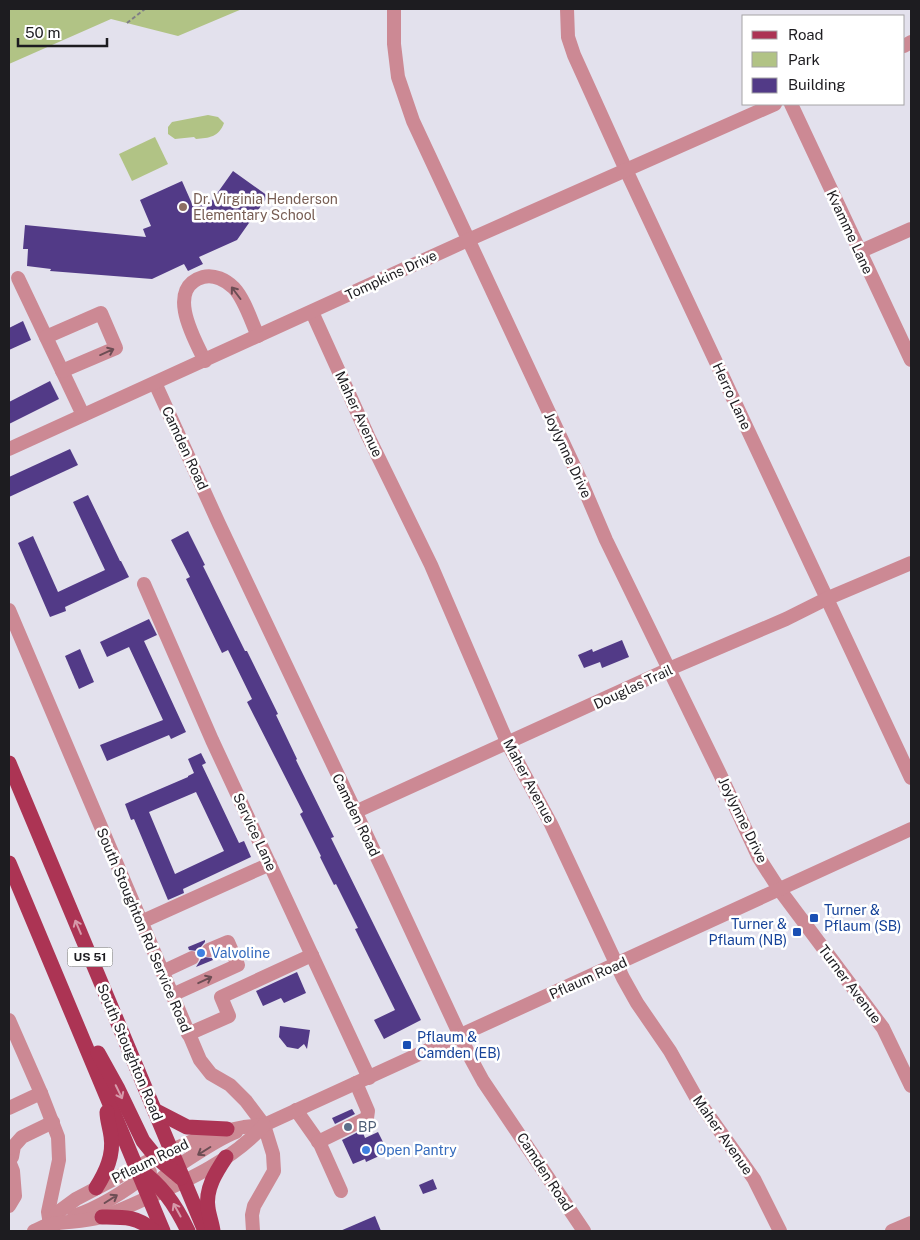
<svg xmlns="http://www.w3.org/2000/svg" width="920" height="1240" font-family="'Public Sans',sans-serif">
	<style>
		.green { fill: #b1c385 }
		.building { fill: #523a87; fill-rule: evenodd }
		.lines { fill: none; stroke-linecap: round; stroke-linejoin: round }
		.path { stroke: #7f7e86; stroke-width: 2; stroke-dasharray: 4 2.5; stroke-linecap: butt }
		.minor { stroke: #cc8994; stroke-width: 14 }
		.major { stroke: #ac3454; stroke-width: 15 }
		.oneway { stroke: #6c4d54 }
		.oneway2 { stroke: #d69aaa }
		.education-dot { fill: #8d6e63; stroke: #fff; stroke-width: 2 }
		.transit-dot { fill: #1a4fb4; stroke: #fff; stroke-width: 2 }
		.shop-dot { fill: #3f7fe0; stroke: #fff; stroke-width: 2 }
		.service-dot { fill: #5c6f8a; stroke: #fff; stroke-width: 2 }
		.labels { text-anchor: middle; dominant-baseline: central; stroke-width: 5; stroke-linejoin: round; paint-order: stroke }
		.shield { fill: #fff; stroke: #616063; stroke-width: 1 }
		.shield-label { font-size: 12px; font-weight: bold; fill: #1d1c20 }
		.education-label { font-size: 14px; fill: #785e54; stroke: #fff; text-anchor: start }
		.street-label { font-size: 14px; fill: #1d1c20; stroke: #fff }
		.transit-label { font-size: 14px; fill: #164399; stroke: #fff; text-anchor: start }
		.shop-label { font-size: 14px; fill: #366cbe; stroke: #fff; text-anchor: start }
		.service-label { font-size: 14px; fill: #4e5e75; stroke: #fff; text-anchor: start }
	</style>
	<rect width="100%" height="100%" fill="#e3e1ed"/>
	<!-- green -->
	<g class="green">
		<path d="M9 9H242L178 36 111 19 9 64Z"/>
		<path d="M208 115 218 117 224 123C219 137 209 138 196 139L194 137 175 139 168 134V127L172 122Z"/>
		<path d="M155 137 168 164 132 181 119 154Z"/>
	</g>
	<!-- building -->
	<g class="building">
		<path d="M233 171 268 196 237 240 199 257 203 264 188 271 184 264 152 279 50 271 51 269 27 266 28 249H23L25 225 146 237 143 229 151 226 140 200 182 181 193 206 202 202 206 209Z"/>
		<path d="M23 321 31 340 9 350V328Z"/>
		<path d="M50 381 59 399 9 424V402Z"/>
		<path d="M70 449 78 465 9 497V477Z"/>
		<path d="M88 495 120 561H121L129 577 65 607 66 611 50 617 18 543 33 536 58 592 105 570 73 502Z"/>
		<path d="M188 531 205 565 203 566 245 651H247L278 714 276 715 297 759 296 760 334 837 331 838 421 1020 384 1039 374 1020 395 1010 355 929 358 928 336 884 334 885 320 857 321 856 300 814 303 812 247 702 252 699 228 650 222 653 186 579 190 577 171 540Z"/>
		<path d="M149 619 157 635 144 641 186 732 171 739 169 735 107 761 100 745 163 720 129 647 107 657 100 642Z"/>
		<path d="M622 640 629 657 602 668 600 662 584 668 578 655 592 649 593 652Z"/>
		<path d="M80 649 94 682 79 689 65 656Z"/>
		<path d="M201 753 206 763 202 765 239 843 244 841 251 857 183 889 184 893 168 900 134 819 131 820 125 804 188 777V776L194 773 188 759ZM196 792 224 851 175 874 149 812Z"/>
		<path d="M205 940V942L200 948 201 954 204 957 212 958 213 960 196 967 201 959 200 955 197 951 189 950 188 947Z"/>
		<path d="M297 972 306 993 284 1003 281 998 263 1006 256 991Z"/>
		<path d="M280 1026 310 1030 307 1049 304 1044 298 1049 287 1047 279 1037Z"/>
		<path d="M352 1109 355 1114 335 1124 332 1118Z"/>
		<path d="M362 1130 365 1138 378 1132 388 1152 366 1162 365 1159 353 1164 342 1140Z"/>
		<path d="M433 1179 437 1189 423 1194 419 1185Z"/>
		<path d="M375 1216 381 1231H340Z"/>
	</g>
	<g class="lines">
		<!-- path -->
		<path class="path" d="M127 23 145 9"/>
		<!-- minor -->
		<g class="minor">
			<path d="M394 9V44L398 77 413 121 580 479 606 540 720 774 759 858 779 889 883 1028 911 1086"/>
			<path d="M567 9 568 37 574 55 626 170 911 778"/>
			<path d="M904 46 911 42"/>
			<path d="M791 104 911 360"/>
			<path d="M859 252 911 229"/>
			<path d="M18 278 83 415"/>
			<path d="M312 312 368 436 431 565 508 744 551 824 623 978 637 1003 670 1051 697 1099 754 1179 780 1231"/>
			<path d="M46 337 101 313 116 348 62 371"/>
			<path d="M205 361C194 339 165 288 203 277 214 274 226 280 234 288 245 300 251 321 258 336"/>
			<path d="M155 383 219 524 383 870 470 1057 483 1081 584 1231"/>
			<path d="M9 449 468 240 775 104"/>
			<path d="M144 584 212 740 369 1078"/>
			<path d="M9 610 200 1060 211 1074 230 1085 246 1101 264 1125 273 1154 274 1171 254 1206 252 1215 253 1231"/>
			<path d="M355 812 669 669 786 619 826 599 911 563"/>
			<path d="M141 922 270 864"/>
			<path d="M162 972 192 958"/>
			<path d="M172 995 238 965 228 942 209 950"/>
			<path d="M9 1020 41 1093 58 1137 59 1160 48 1212 50 1225"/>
			<path d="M188 1034 229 1016 221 997 312 955"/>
			<path d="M9 1108 41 1093"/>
			<path d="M296 1110 320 1144 341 1191"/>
			<path d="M318 1142 367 1118 368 1111 356 1083"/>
			<path d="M9 1160 12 1157 14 1146 22 1137 53 1122"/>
			<path d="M9 1161 13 1171 15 1196 9 1206"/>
			<path d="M150 1191C156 1177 220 1138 236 1132"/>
			<path d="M74 1216C101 1207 127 1190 150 1172"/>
			<path d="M50 1224 57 1213 76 1199 156 1157 209 1134 244 1127 264 1125 911 829"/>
			<path d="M34 1231C39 1229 46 1225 52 1224 68 1221 84 1222 101 1217 117 1212 132 1205 147 1198 189 1180 234 1159 264 1125"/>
			<path d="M892 1231 911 1223"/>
		</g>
		<!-- major -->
		<g class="major">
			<path d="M9 763 205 1231"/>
			<path d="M9 863 163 1231"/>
			<path d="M98 1053 118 1089 143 1141 156 1157 181 1178"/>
			<path d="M156 1111 187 1127 227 1129"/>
			<path d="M137 1167C162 1186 174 1202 188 1231"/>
			<path d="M96 1188C106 1172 114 1155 111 1136 110 1128 107 1120 107 1112"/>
			<path d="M102 1217C123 1217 137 1216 154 1231"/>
			<path d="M213 1231C212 1223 209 1216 208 1208 205 1189 216 1172 226 1157"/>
		</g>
	</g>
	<!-- one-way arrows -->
	<defs><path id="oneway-shaft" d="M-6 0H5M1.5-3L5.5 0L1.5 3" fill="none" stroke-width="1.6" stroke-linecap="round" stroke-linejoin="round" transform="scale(1.25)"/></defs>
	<g class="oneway">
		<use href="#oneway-shaft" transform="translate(236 293) rotate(-127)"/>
		<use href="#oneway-shaft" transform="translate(107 352) rotate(-24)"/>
		<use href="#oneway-shaft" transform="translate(205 980) rotate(-25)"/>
		<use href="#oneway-shaft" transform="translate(204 1151) rotate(148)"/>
		<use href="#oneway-shaft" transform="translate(111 1199) rotate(-32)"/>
	</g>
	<g class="oneway2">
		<use href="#oneway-shaft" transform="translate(78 927) rotate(-113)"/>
		<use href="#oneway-shaft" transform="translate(119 1092) rotate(64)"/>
		<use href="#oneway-shaft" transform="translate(177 1210) rotate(-119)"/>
	</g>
	<!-- markers -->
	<circle class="education-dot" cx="183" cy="207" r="5"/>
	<g class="transit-dot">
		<rect x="809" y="913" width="10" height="10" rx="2.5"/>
		<rect x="792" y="927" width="10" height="10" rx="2.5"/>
		<rect x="402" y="1040" width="10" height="10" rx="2.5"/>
	</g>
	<g class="shop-dot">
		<circle cx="201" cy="953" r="5"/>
		<circle cx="366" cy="1150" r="5"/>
	</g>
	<circle class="service-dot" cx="348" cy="1127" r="5"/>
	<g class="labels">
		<!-- shield labels -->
		<rect class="shield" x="67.5" y="947.5" width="45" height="19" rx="4"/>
		<g class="shield-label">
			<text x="90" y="957">US 51</text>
		</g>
		<!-- education labels -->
		<g class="education-label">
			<text x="193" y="199">Dr. Virginia Henderson<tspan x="193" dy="16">Elementary School</tspan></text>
		</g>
		<!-- street labels -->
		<g class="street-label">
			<text transform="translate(850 232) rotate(65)">Kvamme Lane</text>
			<text transform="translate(391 275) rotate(-25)">Tompkins Drive</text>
			<text transform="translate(732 396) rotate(65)">Herro Lane</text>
			<text transform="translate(359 414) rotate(65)">Maher Avenue</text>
			<text transform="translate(185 448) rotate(65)">Camden Road</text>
			<text transform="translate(568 455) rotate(65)">Joylynne Drive</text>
			<text transform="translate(633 687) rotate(-25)">Douglas Trail</text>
			<text transform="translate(529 781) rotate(62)">Maher Avenue</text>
			<text transform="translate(356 815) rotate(64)">Camden Road</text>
			<text transform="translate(743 820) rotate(64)">Joylynne Drive</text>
			<text transform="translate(255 832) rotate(65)">Service Lane</text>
			<text transform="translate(144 930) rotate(67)">South Stoughton Rd Service Road</text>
			<text transform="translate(588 978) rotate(-24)">Pflaum Road</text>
			<text transform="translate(850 984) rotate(53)">Turner Avenue</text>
			<text transform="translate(130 1052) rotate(67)">South Stoughton Road</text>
			<text transform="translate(723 1135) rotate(55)">Maher Avenue</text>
			<text transform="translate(150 1161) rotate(-26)">Pflaum Road</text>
			<text transform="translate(545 1172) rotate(57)">Camden Road</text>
		</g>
		<!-- transit labels -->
		<g class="transit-label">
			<text x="824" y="910">Turner &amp;<tspan x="824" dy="16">Pflaum (SB)</tspan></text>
			<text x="787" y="924" text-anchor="end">Turner &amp;<tspan x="787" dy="16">Pflaum (NB)</tspan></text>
			<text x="417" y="1037">Pflaum &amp;<tspan x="417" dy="16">Camden (EB)</tspan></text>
		</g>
		<!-- shop labels -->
		<g class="shop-label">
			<text x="211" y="953">Valvoline</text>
			<text x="376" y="1150">Open Pantry</text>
		</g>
		<!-- service labels -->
		<g class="service-label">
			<text x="358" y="1127">BP</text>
		</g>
	</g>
	<!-- border -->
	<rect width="920" height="1240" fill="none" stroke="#1d1c20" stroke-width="20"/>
	<!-- legend -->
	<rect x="742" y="15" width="162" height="90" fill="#ffffff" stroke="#a5a4a6"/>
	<rect x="752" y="31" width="25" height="8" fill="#ac3454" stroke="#a5a4a6"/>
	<text x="788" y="40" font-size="15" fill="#1d1c20">Road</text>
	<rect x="752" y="52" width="25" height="15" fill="#b1c385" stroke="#a5a4a6"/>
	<text x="788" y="65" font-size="15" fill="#1d1c20">Park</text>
	<rect x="752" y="78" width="25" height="15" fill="#523a87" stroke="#a5a4a6"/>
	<text x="788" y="90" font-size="15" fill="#1d1c20">Building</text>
	<!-- scale -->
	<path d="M18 38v8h89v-8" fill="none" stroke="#1d1c20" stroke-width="2.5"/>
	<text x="25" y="38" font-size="15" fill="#1d1c20" stroke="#ffffff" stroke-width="4" paint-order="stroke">50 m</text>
</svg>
